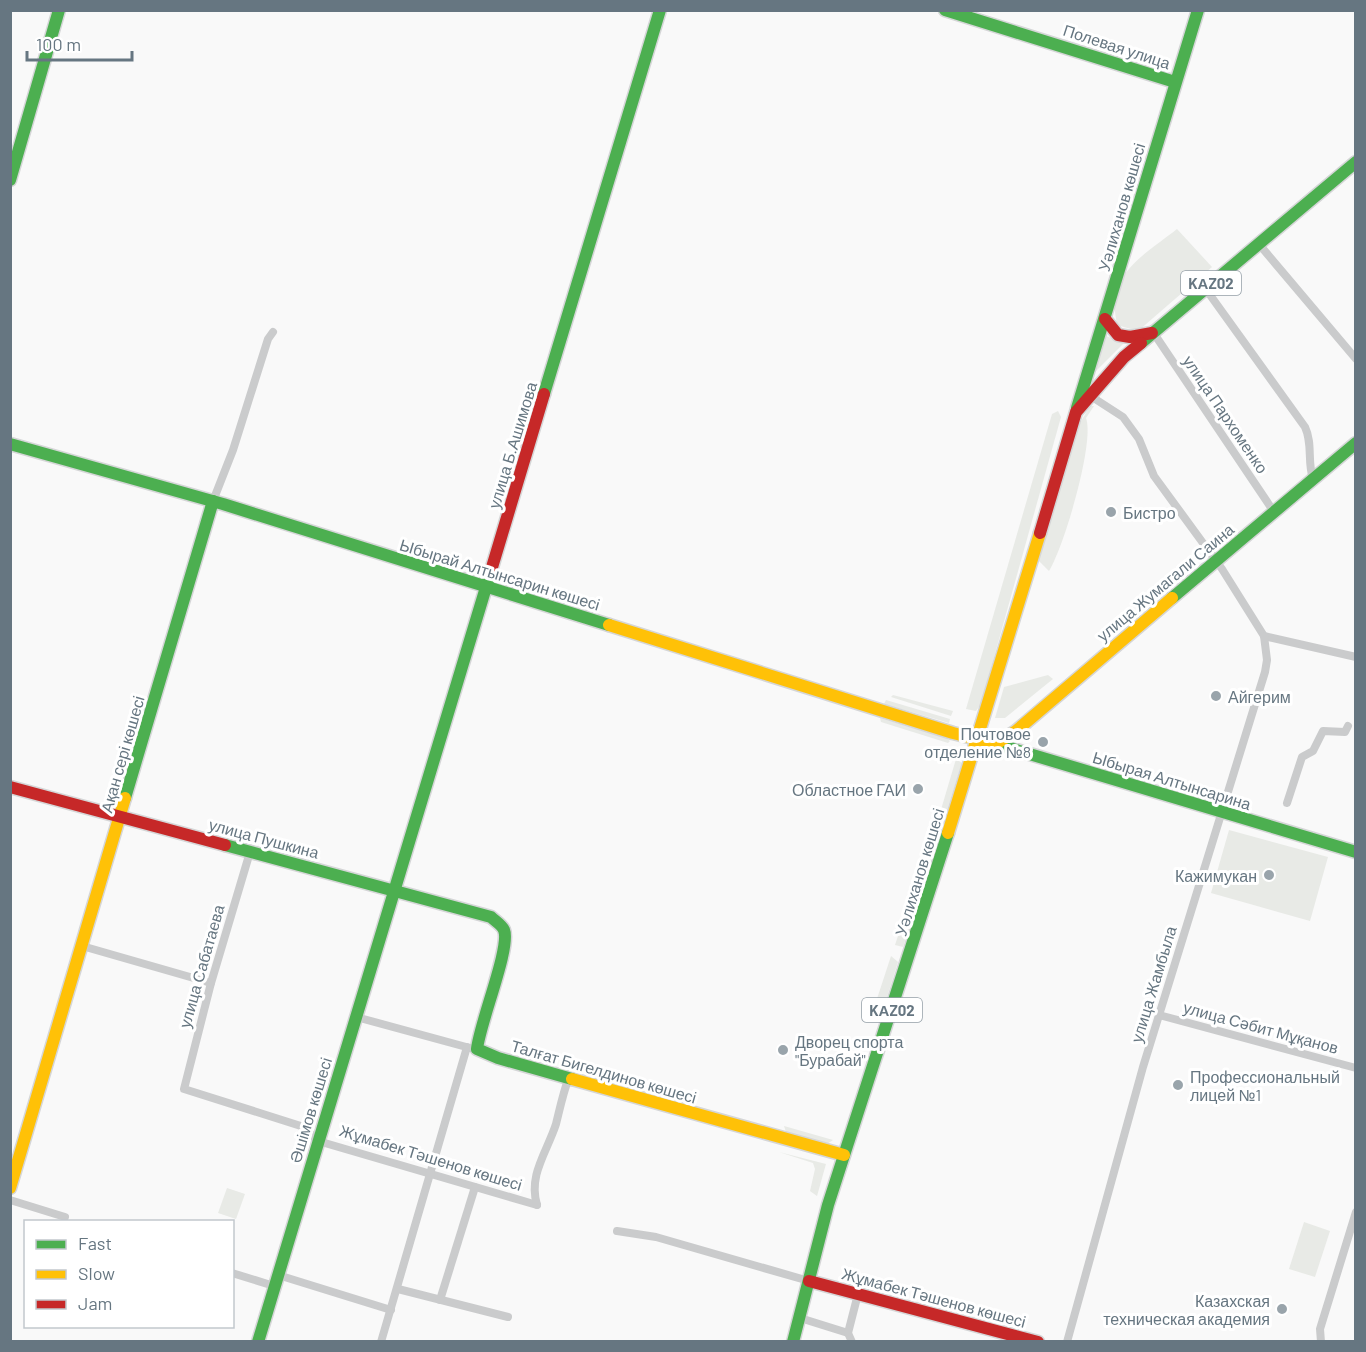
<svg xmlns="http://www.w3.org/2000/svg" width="1366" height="1352" font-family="Barlow,sans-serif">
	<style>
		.green { fill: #e8eae6 }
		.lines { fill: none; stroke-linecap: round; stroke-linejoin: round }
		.fast-casing { stroke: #d5d6d7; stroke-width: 15 }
		.slow-casing { stroke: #d5d6d7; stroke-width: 15 }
		.jam-casing { stroke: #d5d6d7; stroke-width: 15 }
		.street { stroke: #cacbcc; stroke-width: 8 }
		.fast { stroke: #4caf50; stroke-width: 12 }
		.slow { stroke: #ffc107; stroke-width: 12 }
		.jam { stroke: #c62828; stroke-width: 12 }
		.poi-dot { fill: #99a4ab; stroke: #fff; stroke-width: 2 }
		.labels { text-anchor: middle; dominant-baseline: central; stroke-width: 6; stroke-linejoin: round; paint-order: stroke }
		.shield { fill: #fff; stroke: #949fa7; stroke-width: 1.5 }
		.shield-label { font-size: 15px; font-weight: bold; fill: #667681 }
		.street-label { font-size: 16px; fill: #667681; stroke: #fff }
		.poi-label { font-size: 16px; fill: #667681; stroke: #fff; text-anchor: start }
	</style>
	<rect width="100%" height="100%" fill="#f9f9f9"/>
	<!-- green -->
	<g class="green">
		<path d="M1177 229 1212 267 1138 331 1117 325C1116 317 1113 305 1115 297 1120 266 1155 247 1177 229Z"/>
		<path d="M1106 336 1124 343 1094 373Z"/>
		<path d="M1090 406H1094L1086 418C1095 442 1064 547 1049 571L1038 560 1080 423Z"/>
		<path d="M1058 411 1061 417 981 704 976 711 966 709 1052 414Z"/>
		<path d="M1048 675 1053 679 1005 718H995L1004 687Z"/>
		<path d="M893 695 953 711 951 716 891 697Z"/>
		<path d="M886 700 950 719 949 723 884 704Z"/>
		<path d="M880 718 946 738 950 741 948 743 881 722Z"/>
		<path d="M956 759 962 763 944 820 937 823Z"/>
		<path d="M1229 830 1328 857 1310 921 1211 893Z"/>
		<path d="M928 850 933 852 921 891H915Z"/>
		<path d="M910 899 915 900 917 905 903 947 895 945Z"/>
		<path d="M891 956 898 962 882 1013 877 1019 873 1018V1011Z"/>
		<path d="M784 1126 833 1140 827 1144 786 1132Z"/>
		<path d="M779 1152 826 1164 817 1196 810 1191 815 1169 813 1163Z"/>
		<path d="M227 1188 245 1194 236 1219 218 1213Z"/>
		<path d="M1304 1222 1330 1231 1315 1277 1289 1269Z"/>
	</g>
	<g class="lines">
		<!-- fast casing -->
		<g class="fast-casing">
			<g id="fast">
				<path d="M945 10 1175 82"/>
				<path d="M10 180 59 10"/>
				<path d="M1141 343 1356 162"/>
				<path d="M544 394 660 10"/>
				<path d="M1077 408 1198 10"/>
				<path d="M10 444 223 504 609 625"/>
				<path d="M1172 598 1356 443"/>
				<path d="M993 743 1356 852"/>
				<path d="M125 798 213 501"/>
				<path d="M225 845 491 917C495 921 502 925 504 930 511 947 480 1022 477 1049L498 1058 572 1079"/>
				<path d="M258 1342 490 574"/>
				<path d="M793 1342 828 1205 948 833"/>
			</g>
		</g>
		<!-- slow casing -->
		<g class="slow-casing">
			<g id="slow">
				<path d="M609 625 953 733 993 743"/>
				<path d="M996 744 1016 731 1172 598"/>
				<path d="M948 833 1040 533"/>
				<path d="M572 1079 844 1155"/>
				<path d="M10 1188 125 798"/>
			</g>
		</g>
		<!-- jam casing -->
		<g class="jam-casing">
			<g id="jam">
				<path d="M1105 319 1118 335 1130 337 1152 333"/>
				<path d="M1040 533 1076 412 1124 357 1141 343"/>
				<path d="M490 574 544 394"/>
				<path d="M10 787 225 845"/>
				<path d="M809 1281 1038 1342"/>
			</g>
		</g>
		<!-- street -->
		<g class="street">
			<path d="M1258 243 1356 359"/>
			<path d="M1205 288 1305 427C1313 444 1307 461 1313 479"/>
			<path d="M1153 332 1274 512"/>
			<path d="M1089 395 1123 417 1139 439 1154 476 1222 569 1264 636 1356 657"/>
			<path d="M213 501 233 450 268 339 273 332"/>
			<path d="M1287 803 1302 757 1313 751 1323 731 1345 732 1348 726"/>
			<path d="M250 852 211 983 184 1089 304 1127 318 1141 537 1205"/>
			<path d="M82 946 211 983"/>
			<path d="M1159 1015 1356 1068"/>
			<path d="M356 1017 470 1048"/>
			<path d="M10 1200 65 1217"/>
			<path d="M537 1205C528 1175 547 1152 556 1124 560 1108 563 1093 569 1077"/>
			<path d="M617 1231 656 1237 809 1281"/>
			<path d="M232 1273 274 1286"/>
			<path d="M278 1275 391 1310"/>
			<path d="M398 1289 508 1317"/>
			<path d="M440 1300 475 1187"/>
			<path d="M800 1318 848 1333"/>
			<path d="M381 1342 467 1047"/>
			<path d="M852 1342 848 1333 858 1294"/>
			<path d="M1067 1342 1143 1067 1265 672 1267 660 1264 636"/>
			<path d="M1321 1342 1320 1329 1356 1212"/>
		</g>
		<!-- fast -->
		<use href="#fast" class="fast"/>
		<!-- slow -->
		<use href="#slow" class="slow"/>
		<!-- jam -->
		<use href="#jam" class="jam"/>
	</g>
	<!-- markers -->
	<g class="poi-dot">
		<circle cx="1111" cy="512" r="6"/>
		<circle cx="1216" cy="696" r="6"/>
		<circle cx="1043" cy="742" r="6"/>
		<circle cx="918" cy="789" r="6"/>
		<circle cx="1269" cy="875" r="6"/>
		<circle cx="783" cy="1050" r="6"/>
		<circle cx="1178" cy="1085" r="6"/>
		<circle cx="1282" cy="1309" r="6"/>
	</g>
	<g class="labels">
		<!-- shield labels -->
		<g class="shield">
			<rect x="1181" y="271" width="60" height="24" rx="4.5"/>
			<rect x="862" y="998" width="60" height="24" rx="4.5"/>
		</g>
		<g class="shield-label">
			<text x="1211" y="283">KАZ02</text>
			<text x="892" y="1010">KАZ02</text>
		</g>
		<!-- street labels -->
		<g class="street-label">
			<text transform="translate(1117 46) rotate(18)">Полевая улица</text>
			<text transform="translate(1121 207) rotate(-74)">Уәлиханов көшесі</text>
			<text transform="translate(1226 414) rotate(56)">улица Пархоменко</text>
			<text transform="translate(512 445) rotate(-73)">улица Б.Ашимова</text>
			<text transform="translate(500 574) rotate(17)">Ыбырай Алтынсарин көшесі</text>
			<text transform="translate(1165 582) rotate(-40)">улица Жумагали Саина</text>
			<text transform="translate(122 754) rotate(-74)">Ақан сері көшесі</text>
			<text transform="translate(1172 780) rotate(17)">Ыбырая Алтынсарина</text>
			<text transform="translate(264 838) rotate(15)">улица Пушкина</text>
			<text transform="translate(919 872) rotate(-73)">Уәлиханов көшесі</text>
			<text transform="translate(201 966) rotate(-74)">улица Сабатаева</text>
			<text transform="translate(1153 984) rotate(-73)">улица Жамбыла</text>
			<text transform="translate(1261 1027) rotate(15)">улица Сәбит Мұқанов</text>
			<text transform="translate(604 1071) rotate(16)">Талғат Бигелдинов көшесі</text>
			<text transform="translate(310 1110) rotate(-73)">Әшімов көшесі</text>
			<text transform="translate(431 1157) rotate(17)">Жұмабек Тәшенов көшесі</text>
			<text transform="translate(934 1297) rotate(15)">Жұмабек Тәшенов көшесі</text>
		</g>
		<!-- poi labels -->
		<g class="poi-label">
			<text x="1123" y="512">Бистро</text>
			<text x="1228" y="696">Айгерим</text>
			<text x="1031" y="733" text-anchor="end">Почтовое<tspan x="1031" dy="18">отделение №8</tspan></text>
			<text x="906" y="789" text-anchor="end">Областное ГАИ</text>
			<text x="1257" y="875" text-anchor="end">Кажимукан</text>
			<text x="795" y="1041">Дворец спорта<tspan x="795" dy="18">"Бурабай"</tspan></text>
			<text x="1190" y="1076">Профессиональный<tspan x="1190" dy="18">лицей №1</tspan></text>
			<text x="1270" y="1300" text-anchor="end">Казахская<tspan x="1270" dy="18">техническая академия</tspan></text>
		</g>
	</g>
	<!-- border -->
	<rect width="1366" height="1352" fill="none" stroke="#667681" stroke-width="24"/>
	<!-- legend -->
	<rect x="24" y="1220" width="210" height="108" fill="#ffffff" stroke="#c2c8cd" stroke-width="1.5"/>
	<rect x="36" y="1240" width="30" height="9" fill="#4caf50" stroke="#c2c8cd" stroke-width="1.5"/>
	<text x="78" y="1250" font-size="18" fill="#667681">Fast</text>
	<rect x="36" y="1270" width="30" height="9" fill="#ffc107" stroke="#c2c8cd" stroke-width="1.5"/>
	<text x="78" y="1280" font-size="18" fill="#667681">Slow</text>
	<rect x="36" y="1300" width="30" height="9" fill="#c62828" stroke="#c2c8cd" stroke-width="1.5"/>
	<text x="78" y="1310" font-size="18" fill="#667681">Jam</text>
	<!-- scale -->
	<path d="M27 51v9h105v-9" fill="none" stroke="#667681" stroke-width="3"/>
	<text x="36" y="51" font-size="18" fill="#667681" stroke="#ffffff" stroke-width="4.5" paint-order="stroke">100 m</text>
</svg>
